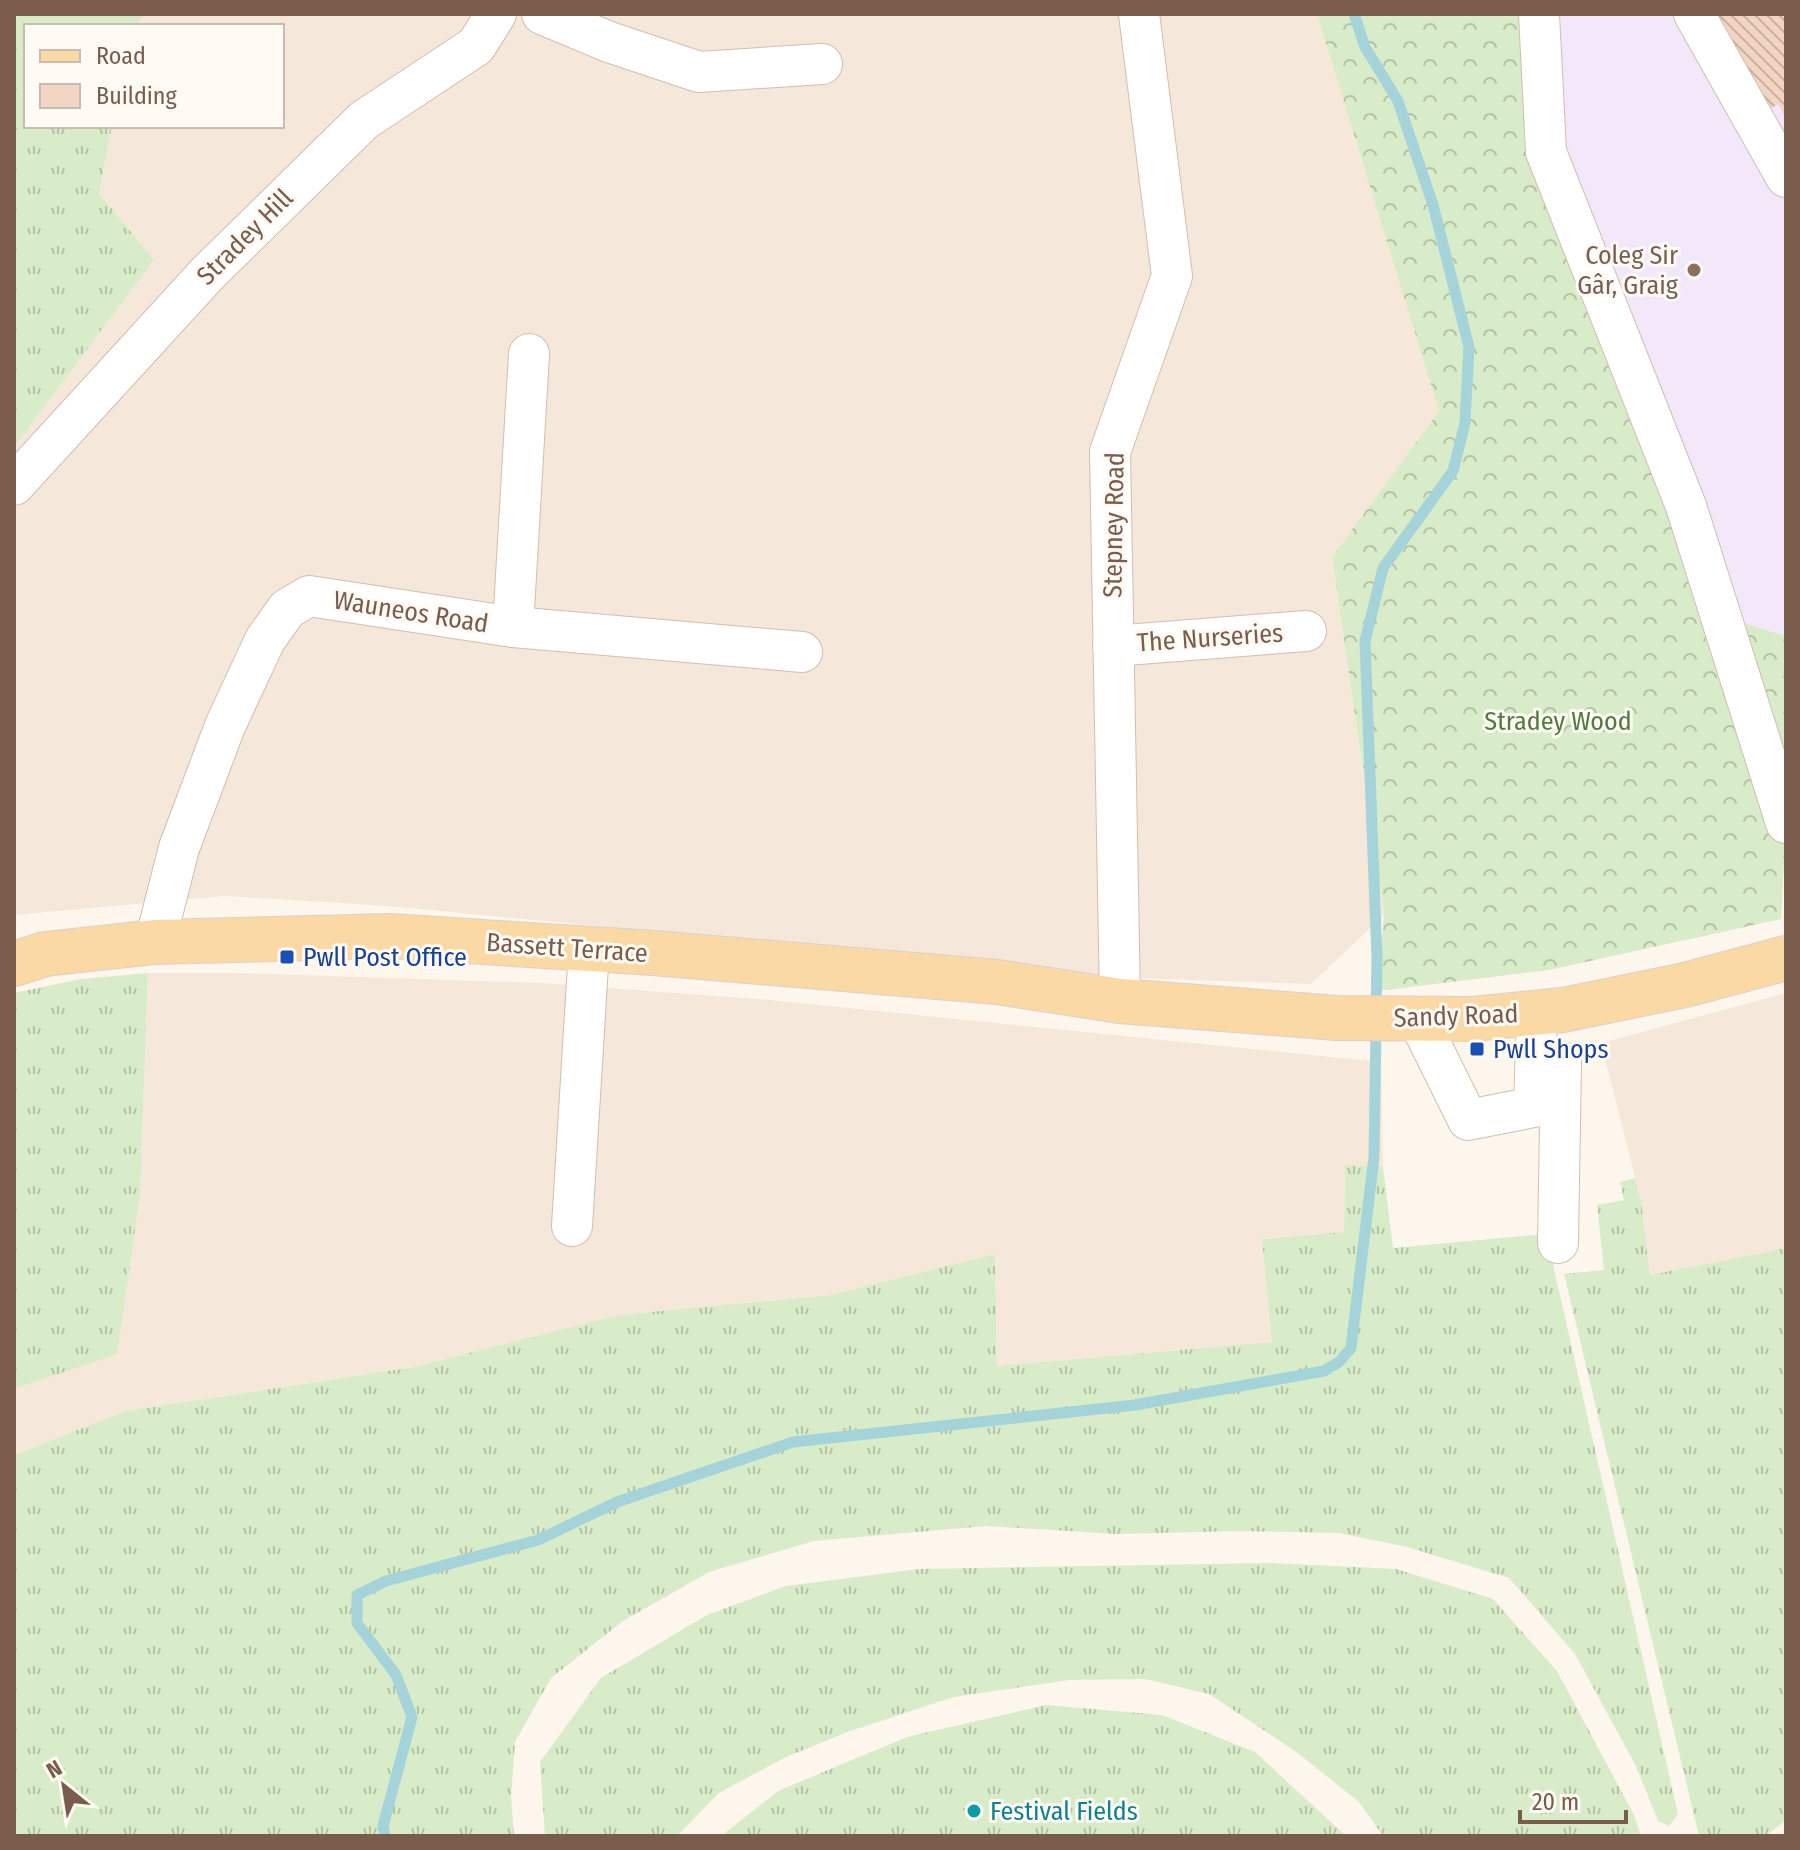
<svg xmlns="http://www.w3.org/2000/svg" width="1800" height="1850" font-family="'Fira Sans Condensed',sans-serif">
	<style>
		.residential { fill: #f5e8da }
		.education { fill: #f3e8fa }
		.grass { fill: url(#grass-tufts) }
		.forest { fill: url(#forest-crowns) }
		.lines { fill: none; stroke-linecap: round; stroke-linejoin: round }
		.stream { stroke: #a5d3da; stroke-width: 11 }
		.building { fill: url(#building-back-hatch) }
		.minor-casing { stroke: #d1beb0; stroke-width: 42 }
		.major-casing { stroke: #dad1cd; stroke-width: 46 }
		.minor { stroke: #fff; stroke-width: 40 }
		.major { stroke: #fbd9a5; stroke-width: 44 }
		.education-dot { fill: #8d6e63; stroke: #fffaf3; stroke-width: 3 }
		.transit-dot { fill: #1a4fb4; stroke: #fffaf3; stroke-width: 3 }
		.culture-dot { fill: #0f9aa8; stroke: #fffaf3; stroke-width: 3 }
		.labels { text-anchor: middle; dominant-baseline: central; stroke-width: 6; stroke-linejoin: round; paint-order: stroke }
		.street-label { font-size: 26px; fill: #7a5c4d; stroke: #fffaf3 }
		.education-label { font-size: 26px; fill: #785e54; stroke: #fffaf3; text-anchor: end }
		.park-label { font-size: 26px; fill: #537a41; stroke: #fffaf3 }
		.transit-label { font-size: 26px; fill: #164399; stroke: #fffaf3; text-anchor: start }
		.culture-label { font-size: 26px; fill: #0d838f; stroke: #fffaf3; text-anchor: start }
	</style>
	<defs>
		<pattern id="grass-tufts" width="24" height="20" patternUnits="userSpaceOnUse" patternTransform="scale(2)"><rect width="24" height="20" fill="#d8ecc9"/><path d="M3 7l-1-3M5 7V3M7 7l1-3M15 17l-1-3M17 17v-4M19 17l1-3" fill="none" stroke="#b4c2a5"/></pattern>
		<pattern id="forest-crowns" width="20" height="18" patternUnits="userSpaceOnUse" patternTransform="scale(2)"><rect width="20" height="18" fill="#d8ecc9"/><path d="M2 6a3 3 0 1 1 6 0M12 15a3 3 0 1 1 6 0" fill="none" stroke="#b4c2a5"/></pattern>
		<pattern id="building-back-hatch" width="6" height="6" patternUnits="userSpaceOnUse" patternTransform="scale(2)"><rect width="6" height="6" fill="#f3d5c3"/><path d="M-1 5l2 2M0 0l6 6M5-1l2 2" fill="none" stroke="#cab0a1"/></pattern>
	</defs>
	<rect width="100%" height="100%" fill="#fdf6ec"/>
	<!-- residential -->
	<g class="residential">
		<path d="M146 14H1317L1439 411 1332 557 1384 915 1311 984 1132 978 388 906 224 896 14 915V447L154 260 99 193 112 126H282V26H135Z"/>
		<path d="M148 973H237L540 983 770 1000 1381 1062 1383 1167 1345 1166 1344 1232 1262 1239 1273 1342 997 1366 995 1254 830 1295 618 1315 414 1367 126 1411 14 1455V1387L140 1195Z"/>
		<path d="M1786 993V1248L1650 1275 1641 1201 1601 1043Z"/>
	</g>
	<!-- education -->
	<path class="education" d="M1549 14H1786V636L1731 619 1570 186Z"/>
	<!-- grass -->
	<g class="grass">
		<path d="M14 14H146L135 26H26V126H112L99 193 154 260 14 447Z"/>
		<path d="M148 973 140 1195 117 1354 14 1389V993L81 979Z"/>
		<path d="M1345 1165 1383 1167 1393 1248 1546 1234 1678 1814 1669 1826 1658 1821 1636 1766 1575 1654 1509 1578 1407 1547 1339 1533 1240 1531 1116 1534 986 1526 814 1541 709 1572 623 1621 551 1678 515 1742 511 1797 514 1836H14V1455L126 1411 414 1367 618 1315 830 1295 995 1254 997 1366 1272 1342 1262 1239 1344 1232Z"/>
		<path d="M1635 1178 1641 1201 1650 1275 1786 1248V1820L1766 1836H1699L1564 1274 1604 1270 1597 1205 1624 1200 1620 1182Z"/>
		<path d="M1271 1563 1396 1569 1493 1599 1557 1671 1634 1815 1641 1836H1383L1359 1802 1295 1751 1209 1694 1145 1679 1069 1680 954 1697 850 1731 784 1758 719 1793 677 1836H545L540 1762 601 1678 707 1615 786 1586 919 1569Z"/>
		<path d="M1046 1705 1162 1715 1255 1752 1346 1836H721L778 1791 907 1737Z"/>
	</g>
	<!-- forest -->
	<path class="forest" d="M1317 14H1549L1553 114 1731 619 1786 636V783L1756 753 1785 844 1781 919 1549 970 1378 991 1384 914 1332 557 1439 411Z"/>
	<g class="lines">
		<!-- stream -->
		<g class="stream">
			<path d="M1354 14 1365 47 1398 101 1433 205 1469 347 1465 423 1453 471 1383 568 1365 641 1377 959 1376 1010"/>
			<path d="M385 1836 383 1826 412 1717 396 1675 357 1623V1595L386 1581 538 1540 617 1502 793 1442 1135 1405 1324 1371 1339 1362 1351 1348 1374 1157 1376 1027"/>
		</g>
	</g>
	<!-- building -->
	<path class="building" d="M1717 14H1786V118L1778 104 1768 110Z"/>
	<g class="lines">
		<!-- minor casing -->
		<g class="minor-casing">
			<g id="minor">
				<path d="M542 14 609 42 699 72 822 64"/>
				<path d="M1539 14 1546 152 1686 506 1786 823"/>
				<path d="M1694 14 1786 177"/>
				<path d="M14 485 207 274 364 120 476 46 496 14"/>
				<path d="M513 627 529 354"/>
				<path d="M1113 646 1306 631"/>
				<path d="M155 942 179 848 225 726 265 640 287 609 309 596 513 627 802 652"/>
				<path d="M1120 1001 1110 452 1172 276 1139 14"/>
				<path d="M1418 1019 1468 1120 1534 1107 1537 1013"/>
				<path d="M572 1226 589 949"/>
				<path d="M1558 1243 1561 1062"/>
			</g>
		</g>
		<!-- major casing -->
		<g class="major-casing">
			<path id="major" d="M14 964 45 954 155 942 391 936 653 953 997 982 1120 1001 1337 1018 1474 1019 1563 1010 1685 985 1786 958"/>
		</g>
		<!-- minor -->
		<use href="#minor" class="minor"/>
		<!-- major -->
		<use href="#major" class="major"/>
	</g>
	<!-- markers -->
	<circle class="education-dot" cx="1694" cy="270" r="8"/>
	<g class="transit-dot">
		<rect x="279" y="949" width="16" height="16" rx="4"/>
		<rect x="1469" y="1041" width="16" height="16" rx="4"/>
	</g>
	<circle class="culture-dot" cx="974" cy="1811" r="8"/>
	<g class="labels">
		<!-- street labels -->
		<g class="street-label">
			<text transform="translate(245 237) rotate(-45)">Stradey Hill</text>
			<text transform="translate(1114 525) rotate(-89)">Stepney Road</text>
			<text transform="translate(411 612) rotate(9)">Wauneos Road</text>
			<text transform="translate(1210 638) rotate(-4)">The Nurseries</text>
			<text transform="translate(567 948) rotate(4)">Bassett Terrace</text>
			<text transform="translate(1456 1016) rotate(-2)">Sandy Road</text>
		</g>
		<!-- education labels -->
		<g class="education-label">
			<text x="1678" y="255">Coleg Sir<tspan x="1678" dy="30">Gâr, Graig</tspan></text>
		</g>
		<!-- park labels -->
		<g class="park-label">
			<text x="1558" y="721">Stradey Wood</text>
		</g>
		<!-- transit labels -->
		<g class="transit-label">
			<text x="303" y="957">Pwll Post Office</text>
			<text x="1493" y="1049">Pwll Shops</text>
		</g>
		<!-- culture labels -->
		<g class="culture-label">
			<text x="990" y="1811">Festival Fields</text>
		</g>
	</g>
	<!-- border -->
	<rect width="1800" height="1850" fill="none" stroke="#7a5c4d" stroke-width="32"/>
	<!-- legend -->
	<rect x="24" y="24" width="260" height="104" fill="#fffaf3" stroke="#cabbb1" stroke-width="2"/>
	<rect x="40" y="50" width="40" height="12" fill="#fbd9a5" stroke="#cabbb1" stroke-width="2"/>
	<text x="96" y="64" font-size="24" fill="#7a5c4d">Road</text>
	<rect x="40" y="84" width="40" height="24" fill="#f3d5c3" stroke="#cabbb1" stroke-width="2"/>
	<text x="96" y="104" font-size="24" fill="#7a5c4d">Building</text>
	<!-- north arrow -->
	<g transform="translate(64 1786) rotate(330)" stroke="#fffaf3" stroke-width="6" paint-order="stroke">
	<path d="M0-6L14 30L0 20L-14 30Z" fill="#7a5c4d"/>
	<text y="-12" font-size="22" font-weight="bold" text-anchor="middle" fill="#7a5c4d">N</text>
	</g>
	<!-- scale -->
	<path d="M1520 1810v12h106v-12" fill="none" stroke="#7a5c4d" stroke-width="4"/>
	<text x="1532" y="1810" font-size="24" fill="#7a5c4d" stroke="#fffaf3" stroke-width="6" paint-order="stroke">20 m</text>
</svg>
